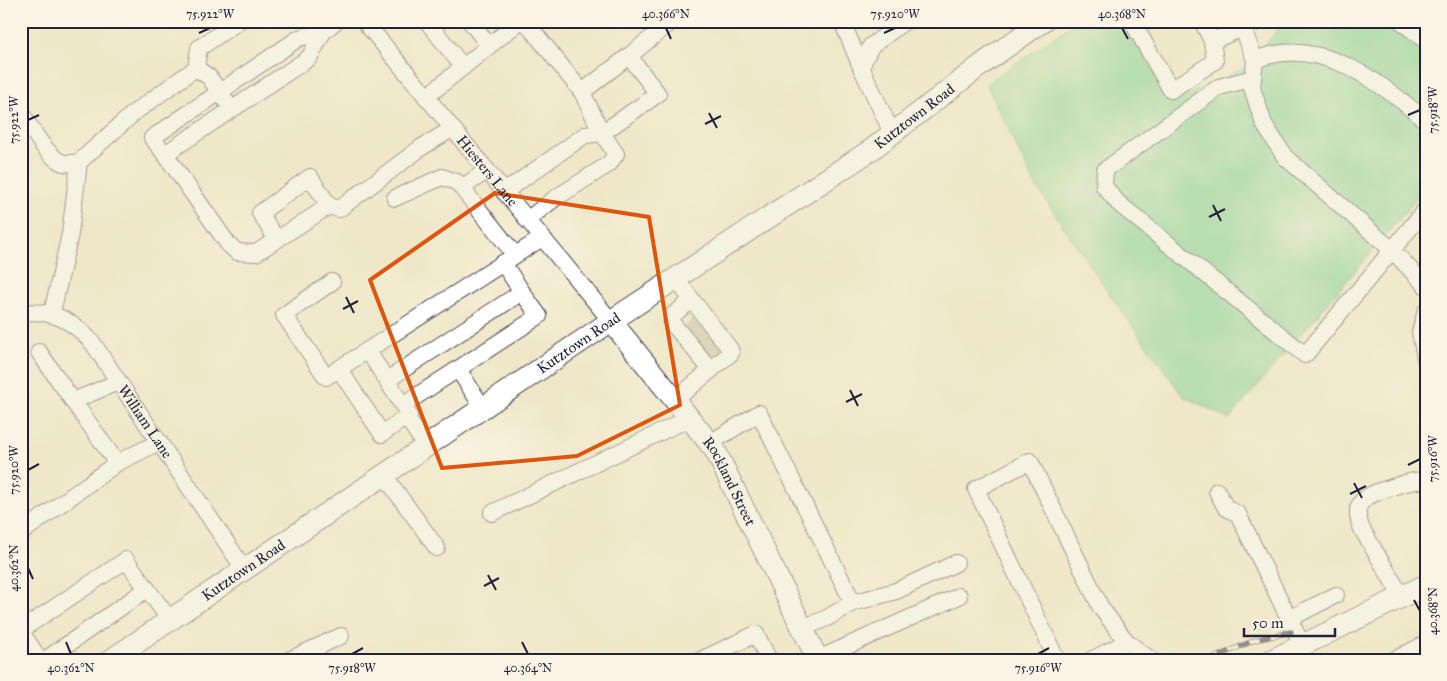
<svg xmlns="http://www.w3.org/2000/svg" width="1447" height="681" font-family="'IM FELL Great Primer',serif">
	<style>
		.green { fill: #79d297; stroke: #4e7a69 }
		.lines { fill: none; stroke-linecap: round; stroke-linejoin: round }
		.minor-tunnel { stroke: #c6c0ac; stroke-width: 16; stroke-dasharray: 16 8; stroke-linecap: butt }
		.minor-casing { stroke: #414050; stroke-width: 18 }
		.major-casing { stroke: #414050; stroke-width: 23 }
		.minor { stroke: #fff; stroke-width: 16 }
		.major { stroke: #fff; stroke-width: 21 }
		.rail-casing { stroke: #22223b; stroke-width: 5.5 }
		.rail { stroke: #fcf5e5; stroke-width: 4; stroke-dasharray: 11; stroke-linecap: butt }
		.marked { fill: none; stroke: #de560e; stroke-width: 4; stroke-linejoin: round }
		.ticks { fill: none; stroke: #22223b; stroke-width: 2 }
		.labels { text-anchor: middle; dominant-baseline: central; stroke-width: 4; stroke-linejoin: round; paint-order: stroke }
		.street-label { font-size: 15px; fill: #22223b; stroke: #fcf5e5 }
		.neatline { fill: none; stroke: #22223b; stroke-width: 2 }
		.ticks-label { font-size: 12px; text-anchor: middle; fill: #22223b }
	</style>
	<rect width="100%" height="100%" fill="#fcf5e5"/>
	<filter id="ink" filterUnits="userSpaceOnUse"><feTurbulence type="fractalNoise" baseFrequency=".02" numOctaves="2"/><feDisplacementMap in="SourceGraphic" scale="10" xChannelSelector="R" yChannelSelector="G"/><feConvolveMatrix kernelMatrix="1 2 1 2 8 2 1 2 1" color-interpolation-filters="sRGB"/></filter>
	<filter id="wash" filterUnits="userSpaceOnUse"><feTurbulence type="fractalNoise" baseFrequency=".0096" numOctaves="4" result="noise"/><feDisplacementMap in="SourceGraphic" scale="20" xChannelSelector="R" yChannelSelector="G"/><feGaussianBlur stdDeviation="1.12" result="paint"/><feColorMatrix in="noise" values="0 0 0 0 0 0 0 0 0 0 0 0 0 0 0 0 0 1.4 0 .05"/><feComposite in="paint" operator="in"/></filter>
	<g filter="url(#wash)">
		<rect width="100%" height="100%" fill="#efe7c8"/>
		<!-- green -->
		<path class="green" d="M1077 21H1123L1173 103 1247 66 1285 21H1426V188L1229 419 1183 396 1108 292 1034 183 986 84Z"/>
	</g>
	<g filter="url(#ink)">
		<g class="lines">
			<!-- minor-tunnel -->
			<g class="minor-tunnel">
				<path d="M688 331 698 323"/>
				<path d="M697 342 707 333"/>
				<path d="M705 352 715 344"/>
			</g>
			<!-- minor casing -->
			<g class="minor-casing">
				<g id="minor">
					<path d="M336 21 323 32 309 58 165 154 228 244 237 252 256 253 329 206 339 209 422 147 452 129"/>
					<path id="s1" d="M364 21 611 321"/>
					<path d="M427 21 463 67"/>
					<path d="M470 21 489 46"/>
					<path d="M525 21 582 92 602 133 616 154 609 164 554 199 527 220"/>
					<path d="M842 21 861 67"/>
					<path d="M1132 21 1171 90 1215 61 1212 41"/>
					<path d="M1202 21 1212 41 1259 21"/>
					<path d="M1401 21 1426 41"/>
					<path d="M1243 29 1255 60"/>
					<path d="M196 68 209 77 226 101"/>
					<path d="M1253 78 1219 87 1105 170 1104 186 1118 203 1305 355 1426 209"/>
					<path d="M582 92 629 56"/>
					<path d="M426 97 520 21"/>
					<path d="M21 113C31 127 44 152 59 161 65 165 73 163 79 162L135 112 196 68 199 48 239 21"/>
					<path d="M1426 121C1381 82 1318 34 1255 60L1252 88 1264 124 1285 157 1391 249 1426 286"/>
					<path d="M892 133 861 67 871 46 905 21"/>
					<path d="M165 154 152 138 299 38 323 32"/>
					<path d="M462 188 486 171"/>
					<path d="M504 192 585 135 602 133 658 94 629 56 672 21"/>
					<path d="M395 198 442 177 457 182 515 255"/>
					<path d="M277 240 260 213 310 177 329 206"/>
					<path d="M675 278 730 349 731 353 675 400"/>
					<path d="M332 282 284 315 326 377 542 238"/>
					<path d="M692 300 673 315 672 323 711 370"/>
					<path d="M1426 311 1420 332 1426 362"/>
					<path id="s2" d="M21 313C51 309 72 320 92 342L244 569"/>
					<path d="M52 313 70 234 79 162"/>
					<path d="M39 352 73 401"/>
					<path d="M339 369 382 434 409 415 368 351"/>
					<path d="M458 369 483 408"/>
					<path d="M387 380 522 292 503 263"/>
					<path d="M403 405 539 316 522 292"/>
					<path d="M406 417 426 446"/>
					<path d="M710 443 759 413 853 603 827 618 803 628"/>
					<path d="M117 463 73 401 118 382"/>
					<path d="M384 475 437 548"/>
					<path d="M1217 491 1226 508 1238 514 1302 645 1301 660"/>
					<path d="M492 513 690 418"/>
					<path d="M21 533 117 463 159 442"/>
					<path d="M1402 597 1363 531C1348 501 1367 495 1392 487 1403 484 1414 479 1426 481"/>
					<path d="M853 603 896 591 956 563"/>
					<path d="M1289 619 1336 595"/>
					<path d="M21 630 126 560 170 620"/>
					<path d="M21 632 40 660"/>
					<path d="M818 659 959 596"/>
					<path d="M45 660 147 589"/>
					<path d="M289 660 341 636"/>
					<path d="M701 660 756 634 769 660"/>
					<path d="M1057 660 976 489 1030 461 1101 608 1127 642 1151 660"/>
					<path d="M1091 660 1127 642"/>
					<path d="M1394 660 1421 646H1426"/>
				</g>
			</g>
			<!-- major casing -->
			<g class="major-casing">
				<g id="major">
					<path id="s3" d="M611 321 715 450 818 660"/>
					<path id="s4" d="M111 660 611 321 871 150 981 65 1043 21"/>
					<path d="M1272 660 1426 585"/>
				</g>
			</g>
			<!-- minor -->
			<use href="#minor" class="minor"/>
			<!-- major -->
			<use href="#major" class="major"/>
			<!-- rail casing -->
			<g class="rail-casing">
				<path id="rail" d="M1209 660 1255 640 1291 632"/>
			</g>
			<!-- rail -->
			<use href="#rail" class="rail"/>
		</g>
	</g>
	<!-- marked area -->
	<path d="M0 0H1447V681H0ZM495 193 649 217 680 405 577 456 442 468 370 280Z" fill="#efe7c8" fill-opacity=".55" fill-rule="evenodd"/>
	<path class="marked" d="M495 193 649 217 680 405 577 456 442 468 370 280Z"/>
	<!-- ticks -->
	<path class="ticks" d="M666 28 671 39M1122 28 1128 39M199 33 210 28M884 33 895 28M709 113 717 128M1408 115 1420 110M28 120 39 115M705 124 721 116M1213 205 1221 221M1209 217 1225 209M346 297 354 313M343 309 358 301M850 390 858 406M846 402 862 394M1408 465 1420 459M28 470 39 464M1354 483 1362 498M1350 494 1366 486M28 568 33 579M488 575 496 590M484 586 499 578M1414 600 1420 611M66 642 71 654M522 642 528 654M352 654 363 648M1038 654 1049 648"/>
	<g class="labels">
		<!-- street labels -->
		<g class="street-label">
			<text stroke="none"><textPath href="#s4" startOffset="970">Kutztown Road</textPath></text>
			<text stroke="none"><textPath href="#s1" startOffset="194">Hiesters Lane</textPath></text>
			<text stroke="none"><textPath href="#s4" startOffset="565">Kutztown Road</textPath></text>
			<text stroke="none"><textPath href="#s2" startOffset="176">William Lane</textPath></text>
			<text stroke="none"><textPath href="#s3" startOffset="200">Rockland Street</textPath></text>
			<text stroke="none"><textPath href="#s4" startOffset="160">Kutztown Road</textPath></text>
		</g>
	</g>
	<!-- margin -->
	<rect width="1447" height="681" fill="none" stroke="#fcf5e5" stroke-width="55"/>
	<!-- scale -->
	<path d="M1244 628v8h91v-8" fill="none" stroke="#22223b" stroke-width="2.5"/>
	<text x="1252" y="628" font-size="15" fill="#22223b" stroke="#fcf5e5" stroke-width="4" paint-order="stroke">50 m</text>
	<rect x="28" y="28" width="1392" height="626" class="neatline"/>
	<g class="ticks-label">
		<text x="210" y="18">75.922°W</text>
		<text x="666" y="18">40.366°N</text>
		<text x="895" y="18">75.920°W</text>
		<text x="1122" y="18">40.368°N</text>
		<text transform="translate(1433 110) rotate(-90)" y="4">75.918°W</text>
		<text transform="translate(14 120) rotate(-90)" y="4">75.922°W</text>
		<text transform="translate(1433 459) rotate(-90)" y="4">75.916°W</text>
		<text transform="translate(14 470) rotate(-90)" y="4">75.920°W</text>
		<text transform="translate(14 568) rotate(-90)" y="4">40.362°N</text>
		<text transform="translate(1433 611) rotate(-90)" y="4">40.368°N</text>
		<text x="71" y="672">40.362°N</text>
		<text x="352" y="672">75.918°W</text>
		<text x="528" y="672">40.364°N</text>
		<text x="1038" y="672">75.916°W</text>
	</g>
</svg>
